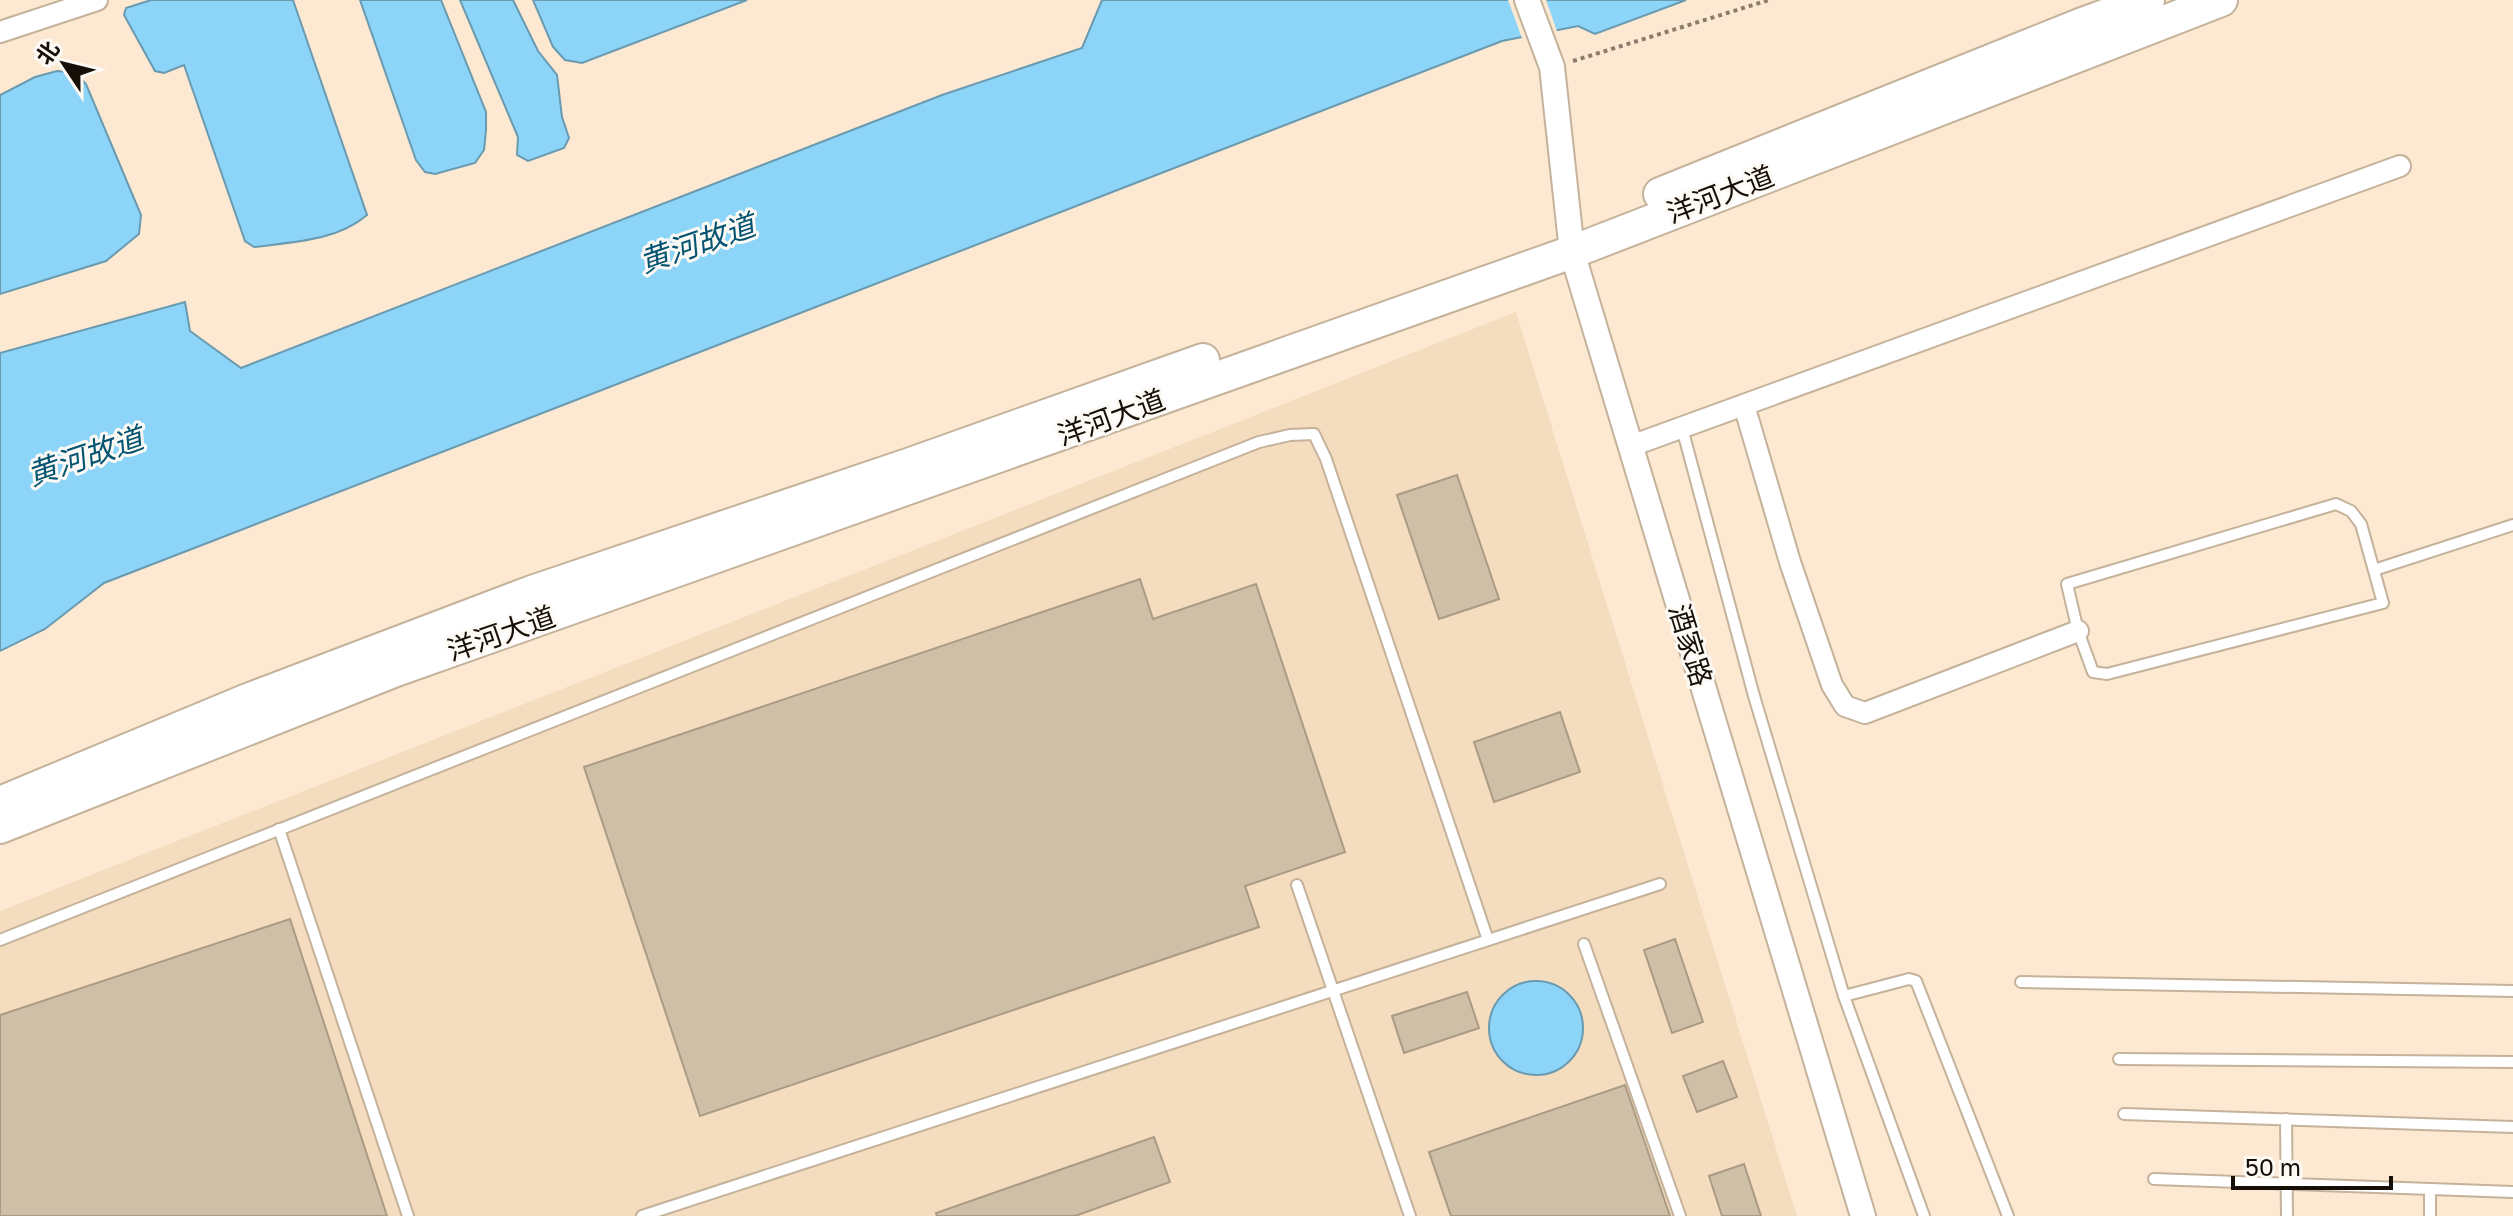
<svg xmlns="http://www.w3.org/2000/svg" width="2513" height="1216" font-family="'Golos Text','Noto Sans SC',sans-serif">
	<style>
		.built { fill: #f4dcbf }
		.water { fill: #8dd5f8; stroke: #699ab0; stroke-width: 2 }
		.pier { fill: #fde9d2 }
		.building { fill: #cfbfa7; stroke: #ab9b84; stroke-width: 2 }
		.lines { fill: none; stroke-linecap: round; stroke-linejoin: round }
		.service-casing { stroke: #c4b29b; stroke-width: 14 }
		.minor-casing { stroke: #c4b29b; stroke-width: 24 }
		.tertiary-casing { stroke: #c4b29b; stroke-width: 28 }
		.primary-casing { stroke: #c4b29b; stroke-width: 36 }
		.path { stroke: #8b7d6d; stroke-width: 4; stroke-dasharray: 4 4; stroke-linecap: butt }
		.service { stroke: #fff; stroke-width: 10 }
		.minor { stroke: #fff; stroke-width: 20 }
		.tertiary { stroke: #fff; stroke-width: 24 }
		.primary { stroke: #fff; stroke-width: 32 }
		.labels { text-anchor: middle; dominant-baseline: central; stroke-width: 6; stroke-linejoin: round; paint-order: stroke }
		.street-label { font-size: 28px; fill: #160f07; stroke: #fdf9f5 }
		.water-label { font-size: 30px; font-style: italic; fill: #055572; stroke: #fdf9f5 }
	</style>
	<rect width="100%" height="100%" fill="#fde9d2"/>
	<!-- built -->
	<path class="built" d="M1516 312 1797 1216H0V911Z"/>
	<!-- water -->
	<g class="water">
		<path d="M151 0H293L367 215C337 241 292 242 254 247L245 241 184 65 164 73 155 71 124 15 126 8Z"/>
		<path d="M360 0H441L486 112V130L484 150 475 163 435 174 425 172 416 160Z"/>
		<path d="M460 0H513L538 51 557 75 562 117 569 138 564 148 528 161 517 155 518 137Z"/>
		<path d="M533 0H747L582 63 565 60 553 47Z"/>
		<path d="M1102 0H1686L1595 34 1578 26 1502 41 104 583 45 629 0 651V353L185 302 190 331 241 368 942 95 1082 48Z"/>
		<path d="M57 71 75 73 86 84 141 215 139 234 106 261 0 294V95L35 77Z"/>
		<circle cx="1536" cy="1028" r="47"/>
	</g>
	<!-- pier -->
	<path class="pier" d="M1508 0H1546L1558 34 1523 41Z"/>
	<!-- building -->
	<g class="building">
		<path d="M1457 475 1499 599 1439 619 1397 495Z"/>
		<path d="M1140 579 1153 619 1256 584 1345 852 1245 886 1259 927 700 1116 584 767Z"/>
		<path d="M1560 712 1580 772 1494 802 1474 742Z"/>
		<path d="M290 919 387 1216H0V1015Z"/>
		<path d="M1675 939 1703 1022 1672 1033 1644 950Z"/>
		<path d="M1467 992 1479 1028 1404 1053 1392 1016Z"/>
		<path d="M1723 1061 1737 1097 1697 1112 1683 1076Z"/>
		<path d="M1625 1085 1670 1216H1451L1429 1152Z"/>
		<path d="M1154 1137 1170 1182 1075 1216H937L936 1213Z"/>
		<path d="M1744 1164 1761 1216H1722L1709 1176Z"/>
	</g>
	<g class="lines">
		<!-- service casing -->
		<g class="service-casing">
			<g id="service">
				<path d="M1682 428 1754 696 1844 996 1924 1216"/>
				<path d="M2336 504 2351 511 2361 524 2383 603 2107 674 2093 672 2078 631 2067 584Z"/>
				<path d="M2374 570 2513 525"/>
				<path d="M279 829 408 1216"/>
				<path d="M1297 885 1410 1216"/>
				<path d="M0 940 1259 442 1290 435 1314 434 1326 459 1488 940"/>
				<path d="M1584 944 1680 1216"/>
				<path d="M2021 982 2513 991"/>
				<path d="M1844 996 1909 979 1916 981 2008 1216"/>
				<path d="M2119 1059 2513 1062"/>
				<path d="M2124 1114 2513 1127"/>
				<path d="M2286 1119 2287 1216"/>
				<path d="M2154 1179 2513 1192"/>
				<path d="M2430 1189V1216"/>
				<path d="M642 1216 1660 884"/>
			</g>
		</g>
		<!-- minor casing -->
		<g class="minor-casing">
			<g id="minor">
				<path d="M0 32 97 0"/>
				<path d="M1744 405 1790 562 1832 685 1845 706 1865 713 2078 631"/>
				<path d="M1631 446 2400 166"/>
			</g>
		</g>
		<!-- tertiary casing -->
		<g class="tertiary-casing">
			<path id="tertiary" d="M1527 0 1552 67 1572 252 1863 1216"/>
		</g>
		<!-- primary casing -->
		<g class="primary-casing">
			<g id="primary">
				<path d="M1660 194 2080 25 2148 0"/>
				<path d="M0 803 245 701 532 592 908 465 1203 360"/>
				<path d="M0 827 396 670 1572 252 2221 0"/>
			</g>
		</g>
		<!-- path -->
		<path class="path" d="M1573 61 1769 0"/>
		<!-- service -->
		<use href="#service" class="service"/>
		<!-- minor -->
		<use href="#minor" class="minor"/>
		<!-- tertiary -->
		<use href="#tertiary" class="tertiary"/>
		<!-- primary -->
		<use href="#primary" class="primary"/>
	</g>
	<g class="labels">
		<!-- street labels -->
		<g class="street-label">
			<text transform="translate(1720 194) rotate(-21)">洋河大道</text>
			<text transform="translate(1111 417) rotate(-20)">洋河大道</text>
			<text transform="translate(501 633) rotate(-19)">洋河大道</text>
			<text transform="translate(1691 645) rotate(73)">酒家路</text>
		</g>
		<!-- water labels -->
		<g class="water-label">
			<text transform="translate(697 243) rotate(-19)">黄河故道</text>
			<text transform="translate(85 456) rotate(-19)">黄河故道</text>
		</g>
	</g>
	<!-- north arrow -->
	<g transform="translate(64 64) rotate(305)" stroke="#fdf9f5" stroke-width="6" paint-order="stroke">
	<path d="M0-6L14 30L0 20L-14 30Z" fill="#160f07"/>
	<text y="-12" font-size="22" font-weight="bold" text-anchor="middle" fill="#160f07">北</text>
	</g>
	<!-- scale -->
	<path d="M2233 1176v12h158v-12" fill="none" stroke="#160f07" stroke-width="4"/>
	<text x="2245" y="1176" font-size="24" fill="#160f07" stroke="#fdf9f5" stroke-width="6" paint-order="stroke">50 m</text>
</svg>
